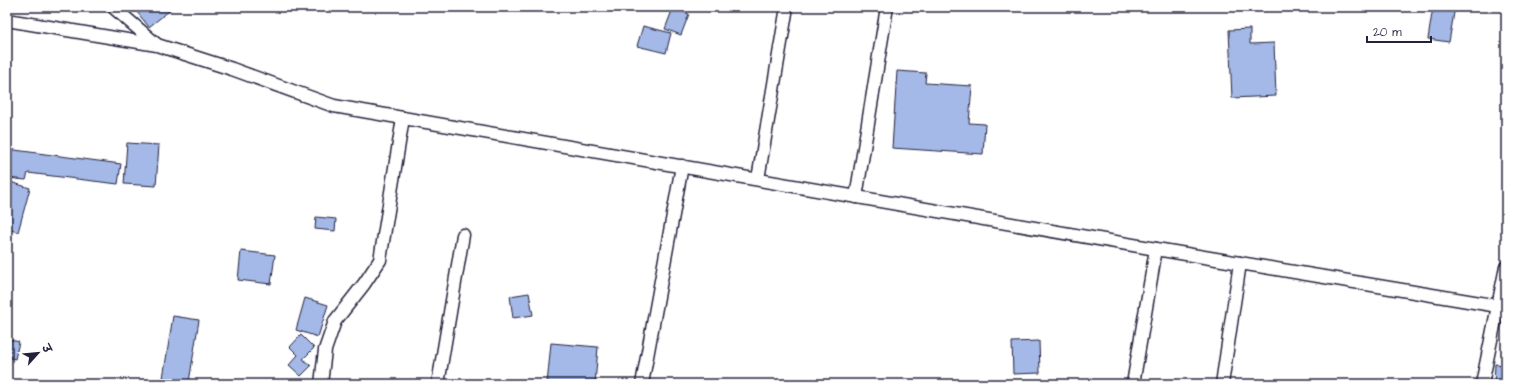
<svg xmlns="http://www.w3.org/2000/svg" width="1513" height="391" font-family="'Architects Daughter','Playpen Sans Deva',sans-serif">
	<style>
		.building { fill: #a4b9e7; stroke: #22223b }
		.lines { fill: none; stroke-linecap: round; stroke-linejoin: round }
		.lane-casing { stroke: #22223b; stroke-width: 15 }
		.lane { stroke: #fff; stroke-width: 12 }
	</style>
	<rect width="100%" height="100%" fill="#fff"/>
	<filter id="ink" filterUnits="userSpaceOnUse"><feTurbulence type="fractalNoise" baseFrequency=".025" numOctaves="2"/><feDisplacementMap in="SourceGraphic" scale="8" xChannelSelector="R" yChannelSelector="G"/><feConvolveMatrix kernelMatrix="1 2 1 2 8 2 1 2 1" color-interpolation-filters="sRGB"/></filter>
	<g filter="url(#ink)">
		<!-- building -->
		<g class="building">
			<path d="M133 7H174L149 27Z"/>
			<path d="M1433 7H1455L1449 42 1428 39Z"/>
			<path d="M673 8 689 14 681 35 665 29Z"/>
			<path d="M643 26 671 33 666 53 637 46Z"/>
			<path d="M1250 29V44L1274 43 1276 96 1232 98 1229 30Z"/>
			<path d="M897 71 926 73 925 83 972 86 969 123 985 124 983 154 892 148Z"/>
			<path d="M127 143 159 145 156 186 124 184Z"/>
			<path d="M7 149 121 164 118 184 28 173 26 180 7 178Z"/>
			<path d="M7 181 30 188 18 232 7 229Z"/>
			<path d="M316 217 336 219 335 231 315 229Z"/>
			<path d="M241 251 275 255 271 284 238 280Z"/>
			<path d="M529 293 533 315 513 318 510 296Z"/>
			<path d="M305 298 328 305 318 337 296 330Z"/>
			<path d="M173 316 199 320 189 382 163 378Z"/>
			<path d="M301 335 314 348 303 359 311 366 301 376 289 365 298 355 290 347Z"/>
			<path d="M7 339 19 342 15 359 7 357Z"/>
			<path d="M1039 341 1040 373 1013 374 1012 342Z"/>
			<path d="M551 343 598 347 595 384H547Z"/>
			<path d="M1495 364 1506 365V384H1494Z"/>
		</g>
		<g class="lines">
			<!-- lane casing -->
			<g class="lane-casing">
				<g id="lane">
					<path d="M113 7 156 44"/>
					<path d="M7 20 157 45 232 69 334 106 1156 249 1498 306"/>
					<path d="M758 179 787 7"/>
					<path d="M856 197 887 7"/>
					<path d="M321 384 325 350 335 321 364 284 380 260 403 118"/>
					<path d="M438 384 463 235"/>
					<path d="M642 384 682 166"/>
					<path d="M1133 384 1156 249"/>
					<path d="M1222 384 1240 263"/>
					<path d="M1482 384 1506 267"/>
				</g>
			</g>
			<!-- lane -->
			<use href="#lane" class="lane"/>
		</g>
	</g>
	<!-- margin -->
	<rect width="1513" height="391" fill="none" stroke="#fff" stroke-width="24"/>
	<rect x="12" y="12" width="1489" height="367" fill="none" stroke="#22223b" stroke-width="1.5" filter="url(#ink)"/>
	<!-- north arrow -->
	<g transform="translate(38 353) rotate(63)" stroke="#ffffff" stroke-width="3" paint-order="stroke">
	<path d="M0-3L7 15L0 10L-7 15Z" fill="#22223b"/>
	<text y="-6" font-size="11" font-weight="bold" text-anchor="middle" fill="#22223b">उ</text>
	</g>
	<!-- scale -->
	<path d="M1367 36v6h64v-6" fill="none" stroke="#22223b" stroke-width="2"/>
	<text x="1373" y="36" font-size="12" fill="#22223b" stroke="#ffffff" stroke-width="3" paint-order="stroke">20 m</text>
</svg>
